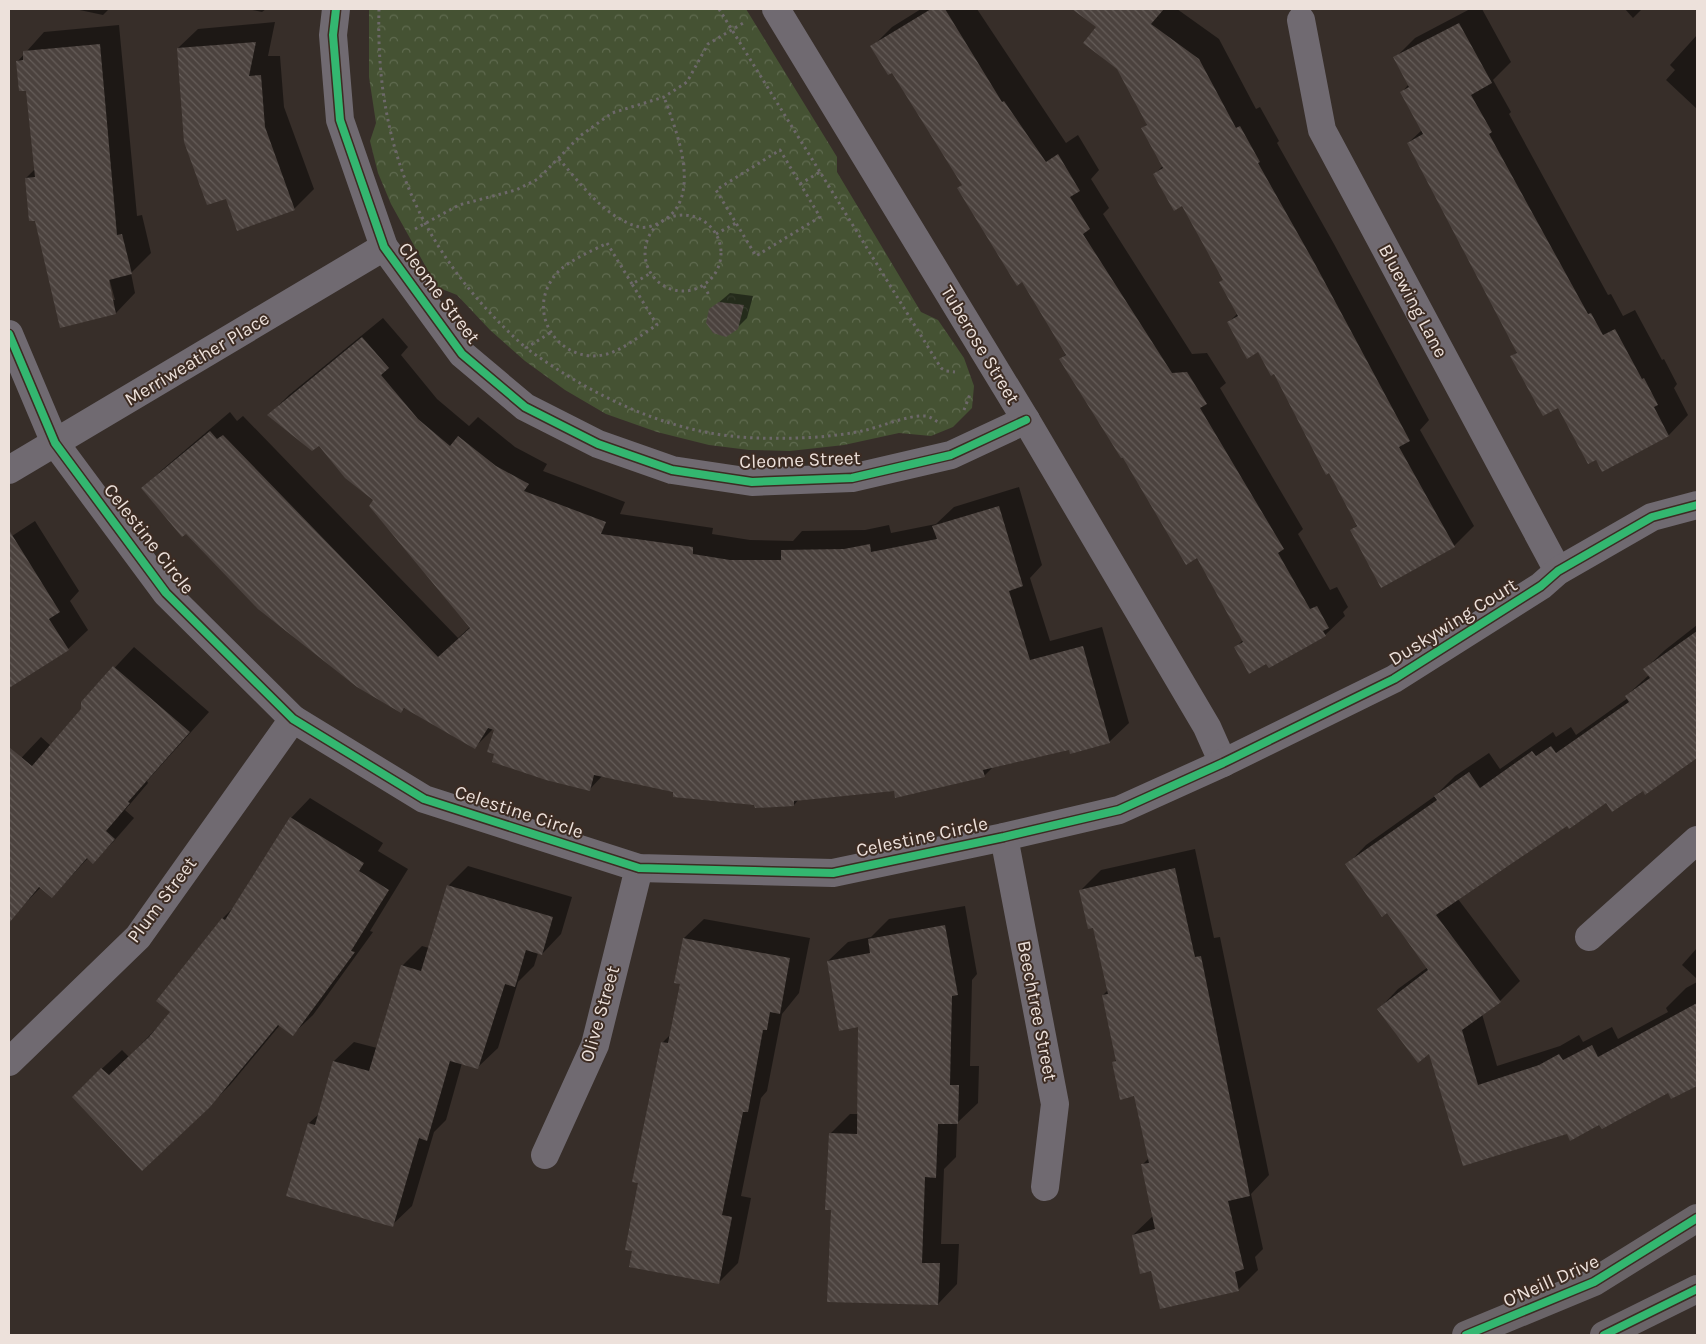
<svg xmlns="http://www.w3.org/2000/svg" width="1706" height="1344" font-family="Karla,sans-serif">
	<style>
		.park { fill: url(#park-crowns) }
		.shadow { fill: #0007; fill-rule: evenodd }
		.building { fill: url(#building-back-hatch) }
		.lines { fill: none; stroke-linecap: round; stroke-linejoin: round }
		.path { stroke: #6d686a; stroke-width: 3; stroke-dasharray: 2.5 4; stroke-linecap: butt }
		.minor { stroke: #706a71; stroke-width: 28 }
		.secondary { stroke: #6a6468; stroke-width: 28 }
		.cycleway-casing { stroke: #3d2c23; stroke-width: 11 }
		.cycleway { stroke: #33b770; stroke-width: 8 }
		.labels { text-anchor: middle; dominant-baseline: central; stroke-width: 4; stroke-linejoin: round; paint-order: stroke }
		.street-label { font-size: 19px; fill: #ede1db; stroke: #3d2c23 }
	</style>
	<defs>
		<pattern id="park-crowns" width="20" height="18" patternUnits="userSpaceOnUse" patternTransform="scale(1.25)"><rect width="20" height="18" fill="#455233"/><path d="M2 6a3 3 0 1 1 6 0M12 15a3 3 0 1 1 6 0" fill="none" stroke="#606b50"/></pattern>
		<pattern id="building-back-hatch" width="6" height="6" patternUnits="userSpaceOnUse" patternTransform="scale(1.25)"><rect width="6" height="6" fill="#4b423e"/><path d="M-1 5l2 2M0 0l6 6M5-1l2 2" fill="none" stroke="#655d59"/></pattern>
	</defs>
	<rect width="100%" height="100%" fill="#372e29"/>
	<!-- park -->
	<path class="park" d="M369 9H746L837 157V172L921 312 938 320 964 358 974 386 972 408 953 427 931 436 899 433 844 445 790 451 749 450 709 445 657 432 606 414 565 390 525 361 490 330 457 295 437 287 391 204 378 173 370 141 376 123 369 77Z"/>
	<!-- shadow -->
	<g class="shadow">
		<path d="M75 9H109L103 15Z"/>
		<path d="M248 9H266L262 12Z"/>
		<path d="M921 9H977L1066 143 1078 135 1099 170 1091 179 1109 208 1103 214 1192 354 1207 353 1226 383 1220 388 1303 529 1298 534 1330 590 1337 587 1348 607 1343 612 1345 616 1325 635 1266 662 1236 647 1243 640 1197 557 1123 456 1061 359 1067 353 1023 281 958 189 963 184 893 71 872 47 892 27Z"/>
		<path d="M1074 9H1177L1219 39 1256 109 1260 107 1279 141 1277 143 1334 244 1429 420 1420 430 1474 526 1454 546 1352 530 1358 524 1274 372 1259 350 1229 322 1238 313 1224 279 1183 205 1155 174 1163 166 1143 129 1147 124 1097 27Z"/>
		<path d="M1470 9H1482L1511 62 1493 80 1511 112 1509 114 1608 295 1611 294 1623 316 1635 310 1662 360 1664 359 1677 384 1674 388 1688 415 1669 435 1603 470 1558 406 1512 357 1518 351 1408 143 1422 130 1402 92 1409 84 1395 58 1415 38Z"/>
		<path d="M1625 9H1642L1633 18Z"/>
		<path d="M275 22 268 56H280L284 107 314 189 294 209 226 197 178 48 198 29Z"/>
		<path d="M119 25 137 216 142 215 151 253 131 273 135 293 116 313 26 178 35 169 27 89 18 61 44 32ZM106 274H108L115 300H112Z"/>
		<path d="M1697 35V109L1666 80 1675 70 1670 65Z"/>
		<path d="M730 293 753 296 747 318 737 328 710 310Z"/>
		<path d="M383 318 408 347 401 355 437 399 469 426 478 417 515 447 547 464 543 471 625 502 620 514 713 528 712 534 750 540 793 541 802 531 865 530 889 525 891 533 936 524 954 507 1019 487 1042 565 1030 578 1050 641 1102 627 1129 723 1109 742 1070 748 993 767 984 776 895 790 799 799 794 805 756 804 674 791 603 775 590 789 496 753V730L493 729 474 748 405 708 401 711 143 488 163 469 230 412 237 421 243 416 458 638 470 627 375 500 319 444 269 415 289 395Z"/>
		<path d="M35 521 79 591 70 601 88 630 68 649 13 684 9 677V538Z"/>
		<path d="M1697 625V756L1645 793 1643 789 1606 801 1567 824 1458 899 1520 981 1500 1001 1482 1014 1497 1066 1560 1046 1579 1035 1583 1042 1612 1027 1618 1039 1668 1012 1666 1008 1686 988 1697 982V1084L1672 1098 1668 1091 1600 1124 1464 1164 1430 1052 1379 1009 1398 989 1428 967 1388 912 1347 865 1366 845 1435 796 1455 776 1489 753 1500 769 1553 732 1556 737 1571 727 1576 735 1628 698 1626 696 1649 675 1645 669 1665 650Z"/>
		<path d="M134 647 209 712 147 781 148 783 125 810 134 818 113 842 93 862 88 858 52 897 41 887 15 914 9 908V771L41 737 51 746 82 709V703Z"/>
		<path d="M310 798 383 843 378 851 408 869 370 931 373 932 313 1015 293 1034 280 1025 230 1085 209 1106 93 1077 122 1050 129 1057 172 1012 223 918 238 903 291 818Z"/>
		<path d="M1195 849 1214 938 1220 937 1269 1175 1251 1194 1263 1249 1255 1257 1258 1270 1238 1290 1152 1269 1133 1235 1154 1215 1143 1164 1149 1158 1135 1095 1113 1063 1117 1059 1103 995 1108 990 1094 926 1081 890 1101 870Z"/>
		<path d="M468 866 572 897 561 934 542 954 538 953 534 966 518 982 498 1048 478 1067 462 1063 446 1120 434 1132 412 1206 392 1225 309 1123 320 1113 334 1061 354 1042 377 1048 402 966 422 946 429 948 448 886Z"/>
		<path d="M965 906 977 974 972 980 970 1066H979L978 1103 957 1123 956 1157 944 1169 941 1244H959L957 1284 938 1304 832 1209 830 1134 850 1114H858L860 1026 828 961 848 942 871 937 889 919Z"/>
		<path d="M704 919 810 938 799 993 782 1014 767 1091 761 1098 741 1196 751 1198 738 1263 718 1283 640 1182 662 1043 672 1033 682 983 684 938Z"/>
		<path d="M1697 948V979L1682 965Z"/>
	</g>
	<!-- building -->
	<g class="building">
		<path d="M931 9H945L1002 102 1004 101 1046 162 1058 154 1080 191 1070 197 1090 229 1083 234 1172 373 1187 372 1207 404 1200 408 1284 549 1278 553 1310 609 1317 606 1329 628 1323 631 1326 636 1269 668 1266 664 1249 674 1234 647 1243 642 1197 558 1186 565 1123 458H1121L1059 359 1066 355 1022 282 1017 286 957 188 962 185 892 73 888 75 870 46Z"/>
		<path d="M1072 9H1164L1151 24 1199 59 1236 128 1240 126 1260 162 1258 163 1315 264 1410 441 1399 447 1455 547 1381 588 1350 530 1357 526 1329 473 1326 475 1274 374 1271 376 1258 352 1247 359 1227 322 1238 316 1219 282 1223 280 1182 206 1174 211 1153 174 1163 168 1141 128 1147 125 1117 69 1083 43 1096 27Z"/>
		<path d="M1459 23 1492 83 1471 95 1492 132 1489 134 1588 314 1591 313 1603 335 1615 329 1642 379 1644 378 1658 405 1654 407 1669 436 1602 472 1596 460 1588 464 1558 408 1543 416 1510 356 1517 353 1407 143 1423 134 1400 92 1409 87 1393 57Z"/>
		<path d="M256 42 249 76 261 75 265 127 295 210 237 231 226 199 207 205 184 142 177 48Z"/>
		<path d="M100 44 117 235 122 234 132 274 109 280 116 314 60 328 35 221H29L25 178 35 177 26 91H19L16 61 23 60V51Z"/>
		<path d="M719 302 744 305 738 329 726 337 713 333 706 323 709 309Z"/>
		<path d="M362 337 389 368 381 375 418 419 450 446 458 436 496 466 529 484 524 491 606 522 601 534 693 547V554L730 560H781V550L844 549 870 544 871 552 937 539 932 526 999 506 1023 586 1009 591 1030 660 1083 646 1110 743 1070 754 1069 750 983 770 985 777 895 798 894 791 794 801V806L755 808 754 805 673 797V792L594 775 590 791 546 780 492 762 494 754 487 752 494 730 488 728 475 749 404 708 401 713 357 687 258 609 186 534 182 537 141 488 210 431 217 439 223 435 438 657 470 628 369 506 373 500 345 478 319 446 312 451 267 415Z"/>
		<path d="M9 530 60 612 49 619 69 650 9 688Z"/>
		<path d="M1697 631V758L1645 795 1643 791 1612 812 1606 803 1569 829 1567 826 1436 915 1501 1002 1462 1030 1478 1085 1539 1065 1559 1054 1563 1060 1592 1045 1598 1057 1697 1003V1086L1671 1099 1668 1093 1602 1129 1599 1125 1570 1141 1567 1134 1463 1166 1429 1054 1418 1063 1377 1009 1428 970 1387 913 1382 917 1345 864 1437 800 1434 796 1469 772 1480 788 1532 751 1536 756 1551 746 1556 753 1629 702 1625 696 1650 678 1643 669Z"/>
		<path d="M113 666 190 732 128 802 130 803 106 831 115 839 93 864 87 858 52 898 39 887 9 923V747L32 766 81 709V702Z"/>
		<path d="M290 817 364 863 359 871 389 890 351 951 355 952 293 1036 278 1025 210 1107 142 1171 72 1097 101 1068 109 1075 149 1037 170 1012 156 1001 222 918 225 920Z"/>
		<path d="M1175 868 1195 957 1201 956 1250 1196 1228 1201 1244 1269 1235 1272 1239 1291 1160 1309 1151 1271 1140 1274 1132 1235 1155 1229 1141 1164 1149 1163 1134 1096 1120 1100 1112 1062 1116 1061 1102 995 1108 994 1093 928 1088 929 1079 890Z"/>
		<path d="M447 885 553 917 542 955 526 950 515 987 505 984 478 1069 450 1061 427 1141 419 1138 393 1227 286 1196 308 1123 315 1125 333 1061 369 1071 401 965 421 971Z"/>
		<path d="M945 925 958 995 952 996 950 1085H959L958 1124H938L936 1178 925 1177 922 1263H940L938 1305 827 1302 831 1210H825L829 1133 857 1134 858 1027 839 1031 827 961 870 953 868 939Z"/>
		<path d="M683 938 790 958 780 1014 770 1012 767 1030H763L748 1112H743L722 1215 732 1217 719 1284 629 1267 632 1251 625 1250 638 1183 632 1182 661 1042 668 1043 680 984 674 983Z"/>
	</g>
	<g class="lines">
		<!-- path -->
		<g class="path">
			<path d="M379 9C375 149 422 255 526 348"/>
			<path d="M719 9 820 172"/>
			<path d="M559 159C581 184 605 218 639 227 647 229 658 224 664 220 703 196 676 130 664 97"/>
			<path d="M800 184 820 172 941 368 946 371 955 372"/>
			<circle cx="683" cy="253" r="38"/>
			<path d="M415 229 459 205 516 190 538 179 580 136 612 113 664 97 687 82 708 44 745 22"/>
			<path d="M716 234 736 223 716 190 780 150 820 217 756 256 736 223"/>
			<path d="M632 284 607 243C589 253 562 262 551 281 527 319 564 366 607 354 623 350 642 334 657 325L632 284 651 273"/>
			<path d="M704 286 710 297"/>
			<path d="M550 333 526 348C594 397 671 435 756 438 791 439 828 438 862 431 881 427 907 415 925 416 930 416 934 420 938 422"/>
			<path d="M964 410 970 394"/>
		</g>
		<!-- minor -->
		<g class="minor">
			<path d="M336 9 333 35 340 120 384 247 462 354 525 407 598 444 672 470 752 482 852 478 951 455 1026 420"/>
			<path d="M776 9 1026 420 1207 727 1223 763"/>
			<path d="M1301 20 1322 130 1558 571"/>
			<path d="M9 334 55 443 166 593 293 719 424 799 639 868 833 873 1004 837 1119 810 1223 763 1394 679 1541 586 1558 571 1652 517 1697 505"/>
			<path d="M9 470 384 247"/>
			<path d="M1004 837 1055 1104 1045 1187"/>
			<path d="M1589 937 1697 840"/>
			<path d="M9 1062 138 937 293 719"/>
			<path d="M545 1155 595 1045 639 868"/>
		</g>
		<!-- secondary -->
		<g class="secondary">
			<path d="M1466 1335 1594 1282 1697 1218"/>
			<path d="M1604 1335 1697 1289"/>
		</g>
		<!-- cycleway casing -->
		<g class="cycleway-casing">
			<g id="cycleway">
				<path d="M336 9 333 35 340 120 384 247 462 354 525 407 598 444 672 470 752 482 852 478 951 455 1026 420"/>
				<path d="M9 334 55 443 166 593 293 719 424 799 639 868 833 873 1004 837 1119 810 1223 763 1394 679 1541 586 1558 571 1652 517 1697 505"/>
				<path d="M1466 1335 1594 1282 1697 1218"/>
				<path d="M1604 1335 1697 1289"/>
			</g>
		</g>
		<!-- cycleway -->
		<use href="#cycleway" class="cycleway"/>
	</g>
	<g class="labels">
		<!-- street labels -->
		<g class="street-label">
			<text transform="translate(439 293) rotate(53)">Cleome Street</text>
			<text transform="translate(1413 301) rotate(62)">Bluewing Lane</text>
			<text transform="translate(980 345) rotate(59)">Tuberose Street</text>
			<text transform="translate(197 359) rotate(-31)">Merriweather Place</text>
			<text transform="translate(800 460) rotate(-2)">Cleome Street</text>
			<text transform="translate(149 539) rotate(52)">Celestine Circle</text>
			<text transform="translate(1453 622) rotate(-32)">Duskywing Court</text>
			<text transform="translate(519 812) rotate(18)">Celestine Circle</text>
			<text transform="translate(922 837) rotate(-12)">Celestine Circle</text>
			<text transform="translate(162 900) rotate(-53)">Plum Street</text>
			<text transform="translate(1037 1011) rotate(79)">Beechtree Street</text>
			<text transform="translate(600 1014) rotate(-74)">Olive Street</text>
			<text transform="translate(1551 1281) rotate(-24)">O'Neill Drive</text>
		</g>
	</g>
	<!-- border -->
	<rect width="1706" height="1344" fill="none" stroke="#ede1db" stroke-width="20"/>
</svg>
